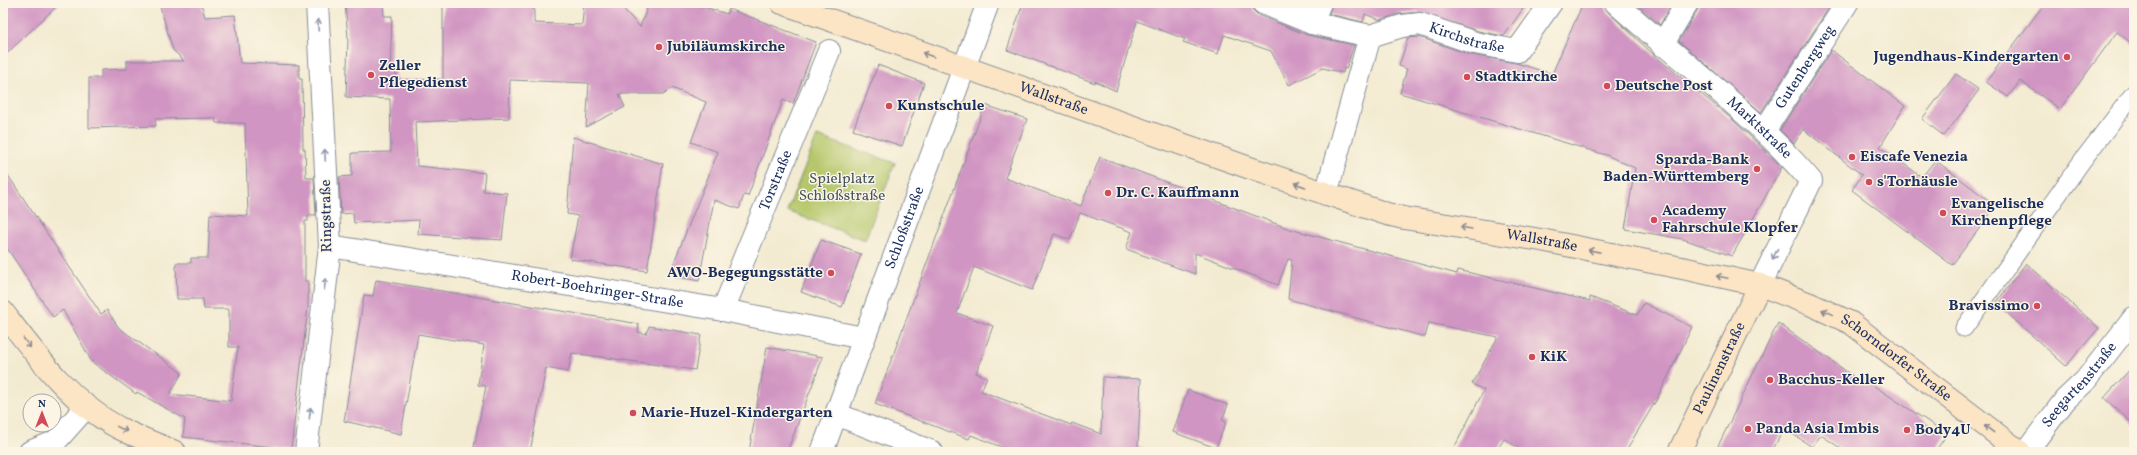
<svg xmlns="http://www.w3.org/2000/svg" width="2137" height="455" font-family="Vollkorn,serif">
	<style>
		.green { fill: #b5c76a; stroke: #687b64 }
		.building { fill: #d195c3 }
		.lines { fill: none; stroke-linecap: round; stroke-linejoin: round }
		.lane-casing { stroke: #878d98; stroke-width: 19 }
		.street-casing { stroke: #878d98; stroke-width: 24 }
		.secondary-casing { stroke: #878d98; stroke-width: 24 }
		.lane { stroke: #fff; stroke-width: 17 }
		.street { stroke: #fff; stroke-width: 22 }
		.secondary { stroke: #fce5c4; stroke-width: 22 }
		.oneway { stroke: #8d97ae }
		.oneway2 { stroke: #8c8a91 }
		.poi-dot { fill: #d1495b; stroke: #fcf5e5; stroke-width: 1.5 }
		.labels { text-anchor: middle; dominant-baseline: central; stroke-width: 3; stroke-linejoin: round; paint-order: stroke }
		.street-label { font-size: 15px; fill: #1b2f5e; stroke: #fcf5e5 }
		.poi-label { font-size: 15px; font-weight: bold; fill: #1b2f5e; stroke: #fcf5e5; text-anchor: start }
		.park-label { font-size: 15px; fill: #425561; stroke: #fcf5e5 }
	</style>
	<rect width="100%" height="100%" fill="#fcf5e5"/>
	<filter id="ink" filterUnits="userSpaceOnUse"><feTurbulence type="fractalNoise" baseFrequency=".025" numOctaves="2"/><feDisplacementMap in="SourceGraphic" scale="8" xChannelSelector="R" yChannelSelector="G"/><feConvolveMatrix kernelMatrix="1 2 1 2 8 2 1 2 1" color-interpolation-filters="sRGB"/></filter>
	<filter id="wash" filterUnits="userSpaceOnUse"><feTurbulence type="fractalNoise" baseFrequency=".012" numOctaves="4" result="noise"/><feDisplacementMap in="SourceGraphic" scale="16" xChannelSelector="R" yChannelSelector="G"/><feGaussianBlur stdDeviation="0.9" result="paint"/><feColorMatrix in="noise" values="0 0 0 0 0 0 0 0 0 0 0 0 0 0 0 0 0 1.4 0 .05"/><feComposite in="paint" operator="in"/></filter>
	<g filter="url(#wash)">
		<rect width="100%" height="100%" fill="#f3ebd1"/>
		<!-- green -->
		<path class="green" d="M817 136 895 163 865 240 787 211Z"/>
		<g id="blocks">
			<!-- building -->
			<g class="building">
				<path d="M3 3H60L3 57Z"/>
				<path d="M159 3H201L205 17 235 15 240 63 299 65V79H302L303 149H305L306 178H314L316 215H308V221H305V281H308V307L291 449 183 437 185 419 137 392 136 394 92 362 63 310 53 317 3 242V168L101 314 107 310 119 328 182 373 170 394 231 401 238 347H229V309H204L203 299H177L176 263H191V258H208L210 214 248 216 245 123H216L215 118 155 119 156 126 89 128V78H101V70L127 69V61H184L173 50Z"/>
				<path d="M345 3H383L384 16H392L390 70H396V80L443 79V3H534V23L582 25 584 3 620 5 640 27 649 3H691L727 14 729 9 816 42 793 104 783 100 748 196 744 195 739 209 714 200 699 281 669 275 718 152 691 142 706 102 672 88 663 94H619L625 107 586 127 589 83 510 80 509 118 415 122 417 166 485 173 483 191 507 193 502 240 418 234 419 220 354 223 353 213 341 214 339 177 352 176V153L391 152 390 99 346 97 348 38Z"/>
				<path d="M1023 3H1251L1253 10 1258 15 1307 35 1354 45 1346 69 1344 68 1343 73 1323 68 1289 85 1271 51 1224 35 1218 54 1183 42 1185 39 1137 21 1116 91 1095 81V83L1007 50Z"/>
				<path d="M1332 3H1527L1504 36 1478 31 1419 12 1398 14 1380 20 1365 14 1363 22 1329 14Z"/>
				<path d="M1583 3H1604L1608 12 1655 56 1733 120 1782 167 1732 256 1683 239 1625 229 1635 168 1606 155 1400 93 1407 69 1399 66 1408 38 1419 37 1471 55 1516 63 1552 74Z"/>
				<path d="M1635 3H1672L1660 25Z"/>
				<path d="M1699 3H1832L1761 112 1679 41 1698 9Z"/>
				<path d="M2045 3H2134V45L2117 32 2060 109 2020 81 2008 97 1986 82Z"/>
				<path d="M1831 50 1905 106 1880 147 1922 177 1935 160 1996 206 1952 265 1852 190 1862 175 1803 129 1794 144 1780 130Z"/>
				<path d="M878 65 924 83 902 146 853 130Z"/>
				<path d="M1956 74 1979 90 1944 136 1922 119Z"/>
				<path d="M985 105 1027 119 1005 178 1081 206 1100 157 1290 229 1457 274 1458 270 1475 274 1590 301V297L1637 315 1644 303 1692 327 1657 399 1625 452H1525L1504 439 1496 452H1452L1484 390 1472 384 1498 337 1429 323 1425 337 1288 299 1292 260 1288 259 1278 285 1195 253V274L1126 249 1132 232 1080 213 1070 240 1054 234 1032 290 974 267 957 313 993 326 976 373 987 377 981 391 1071 425 1072 423 1101 434 1103 377 1141 379 1138 447 1144 449V452H1007L1004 448 971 435 969 439 875 404Z"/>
				<path d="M573 137 663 164 647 271 570 259 578 216 567 214Z"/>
				<path d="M821 240 861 254 842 307 801 292Z"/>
				<path d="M2026 263 2099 328 2066 366 1996 303Z"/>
				<path d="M376 280 639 324 638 332 646 334 649 326 701 335 695 370 572 353 568 372 546 368 530 452H473L486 386 478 385 484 345 418 334 401 434 344 421 364 295 373 296Z"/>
				<path d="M1778 323 1857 379 1859 376 1947 434 1935 452H1846L1821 435 1812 447 1784 428 1772 452H1731L1718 446Z"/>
				<path d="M767 347 823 357 787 452H749Z"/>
				<path d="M2134 365V425L2104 398Z"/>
				<path d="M1188 390 1228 405 1222 420 1226 422 1216 448 1173 432Z"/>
			</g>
		</g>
	</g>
	<g filter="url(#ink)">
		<use href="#blocks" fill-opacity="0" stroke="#878d98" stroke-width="1"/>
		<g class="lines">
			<!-- lane casing -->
			<g class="lane-casing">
				<path id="lane" d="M1964 328 2082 161 2134 93"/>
			</g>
			<!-- street casing -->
			<g class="street-casing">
				<g id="street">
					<path id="s1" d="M1263 3 1312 23 1370 36 1402 26 1420 24 1475 43 1517 51 1551 3"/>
					<path id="s2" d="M1616 3C1681 62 1754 114 1811 181L1760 285"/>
					<path d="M1312 23 1320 3"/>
					<path d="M1662 45 1687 3"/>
					<path id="s3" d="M1764 131 1847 3"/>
					<path d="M1326 194 1370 36"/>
					<path id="s4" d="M330 246 723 310 863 338"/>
					<path id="s5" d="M723 310 829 51"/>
					<path d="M836 414 932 452"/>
					<path d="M30 452 55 442 87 406"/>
					<path d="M306 452 330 246 317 3"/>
					<path id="s6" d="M822 452 988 3"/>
					<path id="s7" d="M2026 452 2065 400 2085 381 2134 318"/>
				</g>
			</g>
			<!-- secondary casing -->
			<g class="secondary-casing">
				<g id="secondary">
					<path id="s8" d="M782 3 1247 167 1387 214 1404 218 1541 240 1687 269 1760 285 1810 304 1851 323 2020 452"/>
					<path d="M3 312C36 355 70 402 119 428 137 437 157 444 175 452"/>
					<path id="s9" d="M1679 452 1760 285"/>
				</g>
			</g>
			<!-- lane -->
			<use href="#lane" class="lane"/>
			<!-- street -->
			<use href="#street" class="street"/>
			<!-- secondary -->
			<use href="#secondary" class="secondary"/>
		</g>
		<!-- one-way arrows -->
		<defs><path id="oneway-shaft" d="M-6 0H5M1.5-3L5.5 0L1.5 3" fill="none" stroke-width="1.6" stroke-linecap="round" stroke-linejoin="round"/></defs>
		<g class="oneway">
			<use href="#oneway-shaft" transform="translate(318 25) rotate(-93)"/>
			<use href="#oneway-shaft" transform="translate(325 155) rotate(-93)"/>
			<use href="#oneway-shaft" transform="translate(1775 254) rotate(116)"/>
			<use href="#oneway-shaft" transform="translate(325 284) rotate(-82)"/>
			<use href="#oneway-shaft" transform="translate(310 413) rotate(-83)"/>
		</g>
		<g class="oneway2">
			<use href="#oneway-shaft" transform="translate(928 55) rotate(-160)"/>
			<use href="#oneway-shaft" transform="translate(1300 185) rotate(-161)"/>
			<use href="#oneway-shaft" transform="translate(1466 228) rotate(-171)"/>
			<use href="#oneway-shaft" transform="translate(1594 251) rotate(-169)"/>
			<use href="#oneway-shaft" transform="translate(1722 277) rotate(-168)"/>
			<use href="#oneway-shaft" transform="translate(1827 312) rotate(-155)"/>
			<use href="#oneway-shaft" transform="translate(27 343) rotate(53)"/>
			<use href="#oneway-shaft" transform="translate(122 429) rotate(26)"/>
			<use href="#oneway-shaft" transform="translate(1989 429) rotate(-143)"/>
		</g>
	</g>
	<!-- markers -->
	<g class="poi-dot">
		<circle cx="659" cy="47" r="4"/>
		<circle cx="2067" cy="57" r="4"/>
		<circle cx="371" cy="75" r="4"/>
		<circle cx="1467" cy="77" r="4"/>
		<circle cx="1607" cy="86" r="4"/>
		<circle cx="889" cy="106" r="4"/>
		<circle cx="1852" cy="157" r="4"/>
		<circle cx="1757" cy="169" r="4"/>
		<circle cx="1869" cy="182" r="4"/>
		<circle cx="1108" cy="193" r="4"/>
		<circle cx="1943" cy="213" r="4"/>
		<circle cx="1654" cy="220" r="4"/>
		<circle cx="831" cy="273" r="4"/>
		<circle cx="2037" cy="306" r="4"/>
		<circle cx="1532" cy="357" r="4"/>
		<circle cx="1770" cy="380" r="4"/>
		<circle cx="633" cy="413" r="4"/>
		<circle cx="1748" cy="429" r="4"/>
		<circle cx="1907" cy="430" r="4"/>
	</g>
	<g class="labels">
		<!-- street labels -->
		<g class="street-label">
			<text stroke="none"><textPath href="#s1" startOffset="213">Kirchstraße</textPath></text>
			<text stroke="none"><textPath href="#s3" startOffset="76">Gutenbergweg</textPath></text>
			<text stroke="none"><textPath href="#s8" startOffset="288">Wallstraße</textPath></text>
			<text stroke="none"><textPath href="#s2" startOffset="190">Marktstraße</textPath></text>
			<text stroke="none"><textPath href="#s5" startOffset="140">Torstraße</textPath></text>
			<text transform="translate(327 216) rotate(-91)">Ringstraße</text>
			<text stroke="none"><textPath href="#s6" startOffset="239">Schloßstraße</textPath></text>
			<text stroke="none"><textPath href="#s8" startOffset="798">Wallstraße</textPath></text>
			<text stroke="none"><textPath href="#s4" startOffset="271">Robert-Boehringer-Straße</textPath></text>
			<text stroke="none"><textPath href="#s8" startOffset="1176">Schorndorfer Straße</textPath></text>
			<text stroke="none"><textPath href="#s9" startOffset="93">Paulinenstraße</textPath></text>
			<text stroke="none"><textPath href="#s7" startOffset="86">Seegartenstraße</textPath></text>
		</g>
		<!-- poi labels -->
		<g class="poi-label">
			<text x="667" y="47">Jubiläumskirche</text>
			<text x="2059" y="57" text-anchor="end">Jugendhaus-Kindergarten</text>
			<text x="379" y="66">Zeller<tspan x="379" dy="17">Pflegedienst</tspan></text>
			<text x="1475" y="77">Stadtkirche</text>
			<text x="1615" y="86">Deutsche Post</text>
			<text x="897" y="106">Kunstschule</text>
			<text x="1860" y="157">Eiscafe Venezia</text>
			<text x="1749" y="160" text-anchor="end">Sparda-Bank<tspan x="1749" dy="17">Baden-Württemberg</tspan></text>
			<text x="1877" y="182">s'Torhäusle</text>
			<text x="1116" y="193">Dr. C. Kauffmann</text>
			<text x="1951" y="204">Evangelische<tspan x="1951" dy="17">Kirchenpflege</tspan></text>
			<text x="1662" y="211">Academy<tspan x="1662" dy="17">Fahrschule Klopfer</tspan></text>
			<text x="823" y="273" text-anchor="end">AWO-Begegungsstätte</text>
			<text x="2029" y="306" text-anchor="end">Bravissimo</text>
			<text x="1540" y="357">KiK</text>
			<text x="1778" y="380">Bacchus-Keller</text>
			<text x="641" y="413">Marie-Huzel-Kindergarten</text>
			<text x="1756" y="429">Panda Asia Imbis</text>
			<text x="1915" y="430">Body4U</text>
		</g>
		<!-- park labels -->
		<g class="park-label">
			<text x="842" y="179">Spielplatz<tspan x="842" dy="17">Schloßstraße</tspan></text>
		</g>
	</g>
	<!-- margin -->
	<rect width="2137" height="455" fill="none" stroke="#fcf5e5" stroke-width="16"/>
	<!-- north arrow -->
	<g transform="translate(42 413)"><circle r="19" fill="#fcf5e5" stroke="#a2a6af"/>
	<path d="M0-3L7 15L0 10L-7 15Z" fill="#d1495b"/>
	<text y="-6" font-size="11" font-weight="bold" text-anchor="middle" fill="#1b2f5e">N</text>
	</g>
</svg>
